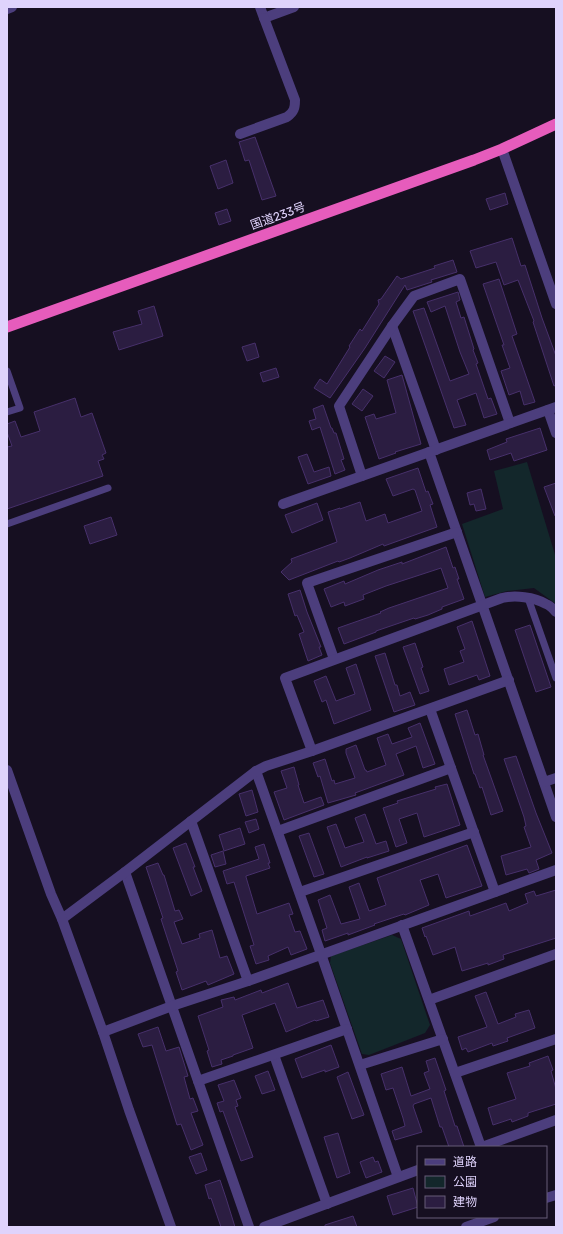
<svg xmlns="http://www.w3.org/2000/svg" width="563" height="1234" font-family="Rubik,'Noto Sans JP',sans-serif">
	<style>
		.green { fill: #13272b }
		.building { fill: #2b1d41; stroke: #47306b }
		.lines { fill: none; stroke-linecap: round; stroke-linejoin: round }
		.service { stroke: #4c3e7d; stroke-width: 7 }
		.minor { stroke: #4c3e7d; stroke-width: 10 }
		.tertiary { stroke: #4c3e7d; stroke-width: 10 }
		.trunk { stroke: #e65cbc; stroke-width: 11 }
		.labels { text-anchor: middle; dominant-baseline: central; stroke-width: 3; stroke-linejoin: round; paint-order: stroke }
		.street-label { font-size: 12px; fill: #dfd3fc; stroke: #160f21 }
	</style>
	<rect width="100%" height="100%" fill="#160f21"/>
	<!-- green -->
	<g class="green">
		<path d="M527 462 556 558V604L534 588 507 591 485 597 462 524 503 509 494 471Z"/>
		<path d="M392 935 401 939 430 1025 425 1033 369 1055 362 1054 330 963 331 956Z"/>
	</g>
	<!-- building -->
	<g class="building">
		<path d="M255 137 276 196 262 200 249 160 245 161 239 142Z"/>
		<path d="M226 160 233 183 218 189 210 166Z"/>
		<path d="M505 193 508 204 490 210 486 199Z"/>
		<path d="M227 209 231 221 219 225 215 213Z"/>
		<path d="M512 238 521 266 525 265 542 318 556 356V385L554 386 533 322 534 321 518 280 504 285 496 262 476 268 470 251Z"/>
		<path d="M453 260 457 272 431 280 432 282 407 290 405 285 365 348 330 398 314 388 320 379 327 384 350 347 349 346 360 329 362 331 379 304 378 300 381 299 397 276 401 279 435 268 434 266Z"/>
		<path d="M499 279 517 334 512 336 535 402 524 405 520 391 509 395 501 371 510 368 502 345H504L483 284Z"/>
		<path d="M458 292 460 300 456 302 461 318 464 317 474 349 473 350 478 363 476 364 488 399 491 398 497 414 484 418 476 393 457 400 466 425 454 428 413 311 424 308 450 381 469 374 460 352 445 306 431 312 427 302Z"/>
		<path d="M154 306 163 336 119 350 113 332 142 324 138 311Z"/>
		<path d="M255 343 259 357 247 361 242 347Z"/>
		<path d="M385 356 395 362 384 378 374 371Z"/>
		<path d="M276 368 279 377 263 382 260 373Z"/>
		<path d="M402 375 421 444 395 452 396 453 379 459 365 417 374 414 376 419 396 413 387 380Z"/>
		<path d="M363 389 373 396 362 411 352 404Z"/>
		<path d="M75 398 81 417 92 413 106 453 102 455 104 459 98 461 103 476 7 509V447L12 446 7 432V424L15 421 21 437 40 431 34 412Z"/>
		<path d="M323 405 331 428H332L334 433H336L344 459 341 460 345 470 335 474 320 427 312 430 309 421 316 419 313 409Z"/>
		<path d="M540 428 547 450 514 461 511 453 490 460 487 450 507 442 506 439Z"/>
		<path d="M307 454 314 472 329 467 331 476 308 484 298 457Z"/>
		<path d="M418 468 426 492 428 491 433 504 430 505 437 527 384 546 383 544 350 558 339 562 338 561 289 580 281 572 292 562 291 559 337 542 328 512 340 508V509L360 502 366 521 385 514 388 523 422 511 415 490 413 489 393 496 386 479Z"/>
		<path d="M556 483V516H555L544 487Z"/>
		<path d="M481 489 486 509 476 511 474 504 470 505 467 493Z"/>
		<path d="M317 503 323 520 292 533 285 515Z"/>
		<path d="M111 517 117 535 90 544 84 526Z"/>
		<path d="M446 547 453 568 455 567 459 579H457L464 599 442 607V609L428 615 415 619 414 618 376 631V632L344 644 338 628 381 613 380 612 389 608 448 588 441 568 386 586 363 595 364 599 345 606 344 602 331 607 324 589 344 581 345 584 378 570 402 562V564Z"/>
		<path d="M300 590 307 612 321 647H319L322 655 308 661 299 634 304 632 297 615 295 616 288 594Z"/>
		<path d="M472 621 490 676 479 680 477 675 449 685 444 669 464 662 460 651 465 649 457 627Z"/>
		<path d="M530 625 551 687 536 692 515 630Z"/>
		<path d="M415 643 423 667 421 668 429 691 420 694 403 647Z"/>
		<path d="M385 653 395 685H397L400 696 410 692 415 705 394 712 375 656Z"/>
		<path d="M356 664 371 710 334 724 326 700 322 702 314 681 326 676 336 701 355 694 346 668Z"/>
		<path d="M467 710 475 735 478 734 484 755H483L503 811 491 815 482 787 480 788 475 774H474L455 714Z"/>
		<path d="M420 723 435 764 423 768 416 746 396 754 404 775 355 793 356 795 328 803 320 776 318 777 313 763 325 759 332 781 334 780 335 784 355 778 346 753V749L356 745 365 770H366L367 772 386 765 377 738 388 734 392 744 412 737 408 728Z"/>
		<path d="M516 756 536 813 552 853 536 860 539 869 529 873 527 869 506 875 501 856 531 847 524 827 526 826 524 817 504 759Z"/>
		<path d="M294 767 299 785H298L304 803 321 797 324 805 284 820 274 792 287 788 281 771Z"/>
		<path d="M447 784 460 825 424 837 417 813 399 819 407 843 396 847 383 808 398 803 397 801 436 789 435 787Z"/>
		<path d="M252 790 258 812 246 816 239 794Z"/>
		<path d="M365 814 376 844 386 841 389 851 367 858V857L341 867 327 827 336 824 345 848 354 845 364 842 355 818Z"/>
		<path d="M256 819 259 829 249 833 245 822Z"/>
		<path d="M240 828 245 844 224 851 219 835Z"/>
		<path d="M309 833 324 874 314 877 299 836Z"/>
		<path d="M186 843 195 867H193L202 891 191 896 173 848Z"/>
		<path d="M264 844 270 863H268L270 868 246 876V877L257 914 289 903 293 914 289 915 295 932 300 931 307 949 291 955 288 947 268 956 269 960 256 964 250 946 254 945 234 882 227 884 223 871 259 859 255 847Z"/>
		<path d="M467 845 482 886 446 898 438 874 420 880 429 905 405 915 404 914 374 924 375 925 348 935V933L325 941 322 930 327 928 318 900 330 895 341 924 360 919 349 887 359 883 369 911 386 905 377 878Z"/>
		<path d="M223 851 226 864 215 867 211 855Z"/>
		<path d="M158 863 163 875H164L175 911 179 910 183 919 174 922 182 944 200 938 199 934 212 930 220 958 227 956 234 974 208 985 206 981 182 990 176 972 178 971 161 919 163 918 146 867Z"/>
		<path d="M556 890V938L503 955 504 959 488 965V963L462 971 455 947 433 955 426 936 425 937 422 928 469 911 470 916 506 903 509 911 528 903 525 894 534 891 536 896Z"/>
		<path d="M288 983 297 1008 323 1000 329 1017 316 1021 315 1020 286 1032 275 1003 242 1015 253 1048 233 1055V1056L221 1060 222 1064 212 1067 207 1051 209 1050 198 1016 223 1007 221 1000 234 997 235 1000 261 990 262 993Z"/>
		<path d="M486 992 498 1024 516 1017 515 1014 529 1010 535 1028 507 1038 508 1041 493 1046 492 1043 468 1052 466 1048 462 1050 458 1037 487 1027 475 996Z"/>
		<path d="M158 1027 166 1051 179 1047 188 1076 184 1077 190 1099 193 1098 198 1111 191 1113 203 1145 191 1150 181 1124 177 1125 152 1045 143 1047 138 1034Z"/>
		<path d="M331 1045 339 1067 325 1072V1070L302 1078 295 1059Z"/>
		<path d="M548 1056 553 1070 551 1071 556 1089V1104L528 1113V1116L512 1122 511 1119 493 1125 488 1108 516 1099 507 1073 530 1066 529 1063Z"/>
		<path d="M435 1058 446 1090 444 1091 455 1126H457L464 1147H449L442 1127H440L431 1098 414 1104 413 1106 422 1132 395 1140 392 1131 405 1126 403 1118 393 1088 386 1090 381 1074 402 1067 411 1096 430 1089 424 1073 429 1071 426 1061Z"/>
		<path d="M268 1071 275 1090 262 1094 255 1076Z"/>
		<path d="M348 1072 364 1115 352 1119 337 1077Z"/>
		<path d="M234 1080 241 1098 236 1100 238 1106 235 1107 253 1157 241 1161 223 1111 220 1112 217 1103 224 1101 218 1085Z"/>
		<path d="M338 1133 350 1173 337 1178 324 1137Z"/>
		<path d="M201 1153 207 1170 196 1174 189 1157Z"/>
		<path d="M373 1157 375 1162 378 1161 382 1172 366 1178 360 1162Z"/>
		<path d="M220 1180 226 1198 235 1227H221L211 1198 209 1199 205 1185Z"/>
		<path d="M413 1188 418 1207 393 1215 387 1196Z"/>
		<path d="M353 1216 357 1227H325V1225Z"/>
	</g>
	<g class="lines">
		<!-- service -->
		<g class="service">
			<path d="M7 371 20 408 7 412"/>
			<path d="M7 524 108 488"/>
			<path d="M528 598 556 678"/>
		</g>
		<!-- minor -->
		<g class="minor">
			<path d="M260 7 264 18 294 7"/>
			<path d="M7 9 12 7"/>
			<path d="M240 134 287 117C294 112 295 108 295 100L264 18"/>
			<path d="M502 149 556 304"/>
			<path d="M392 326 436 450"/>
			<path d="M548 410 556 433"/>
			<path d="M429 452 556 817"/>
			<path d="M362 476 339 406 392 326 414 296 460 279 510 423"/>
			<path d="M283 504 556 407"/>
			<path d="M334 659 307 583 457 532"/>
			<path d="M430 709 495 892"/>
			<path d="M312 751 285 678 502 598C515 595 534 597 546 604 550 605 553 609 556 612"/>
			<path d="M256 771 321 954 398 1177"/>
			<path d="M544 782 556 778"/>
			<path d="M191 821 248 981"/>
			<path d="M278 831 451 768"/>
			<path d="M125 872 249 1227"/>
			<path d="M300 892 474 832"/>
			<path d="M62 919 125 872 256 771 266 766 312 751 509 680"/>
			<path d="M402 925 481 1147"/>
			<path d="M429 1000 556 954"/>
			<path d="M103 1032 172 1006 248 981 556 870"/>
			<path d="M274 1055 327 1204"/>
			<path d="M360 1065 443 1039"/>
			<path d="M455 1073 556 1039"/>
			<path d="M198 1081 347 1029"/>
			<path d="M482 1147 556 1120"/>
			<path d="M264 1227 418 1170"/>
		</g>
		<!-- tertiary -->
		<g class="tertiary">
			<path d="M7 770 51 894 62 919 103 1032 129 1110 171 1227"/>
			<path d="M546 1198 556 1195"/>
			<path d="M466 1227 494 1217"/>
		</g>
		<!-- trunk -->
		<path class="trunk" d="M7 327 474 160 502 149 556 124"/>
	</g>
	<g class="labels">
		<!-- street labels -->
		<g class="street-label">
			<text transform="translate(278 216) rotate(-20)">国道233号</text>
		</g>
	</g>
	<!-- border -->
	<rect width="563" height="1234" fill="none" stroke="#dfd3fc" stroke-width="16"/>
	<!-- legend -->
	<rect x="417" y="1146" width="130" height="72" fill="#160f21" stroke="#665d79"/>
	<rect x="425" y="1159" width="20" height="6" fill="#4c3e7d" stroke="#665d79"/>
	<text x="453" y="1166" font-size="12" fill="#dfd3fc">道路</text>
	<rect x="425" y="1176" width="20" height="12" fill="#13272b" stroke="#665d79"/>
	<text x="453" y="1186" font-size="12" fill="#dfd3fc">公園</text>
	<rect x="425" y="1196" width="20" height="12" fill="#2b1d41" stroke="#665d79"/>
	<text x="453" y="1206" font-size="12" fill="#dfd3fc">建物</text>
</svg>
